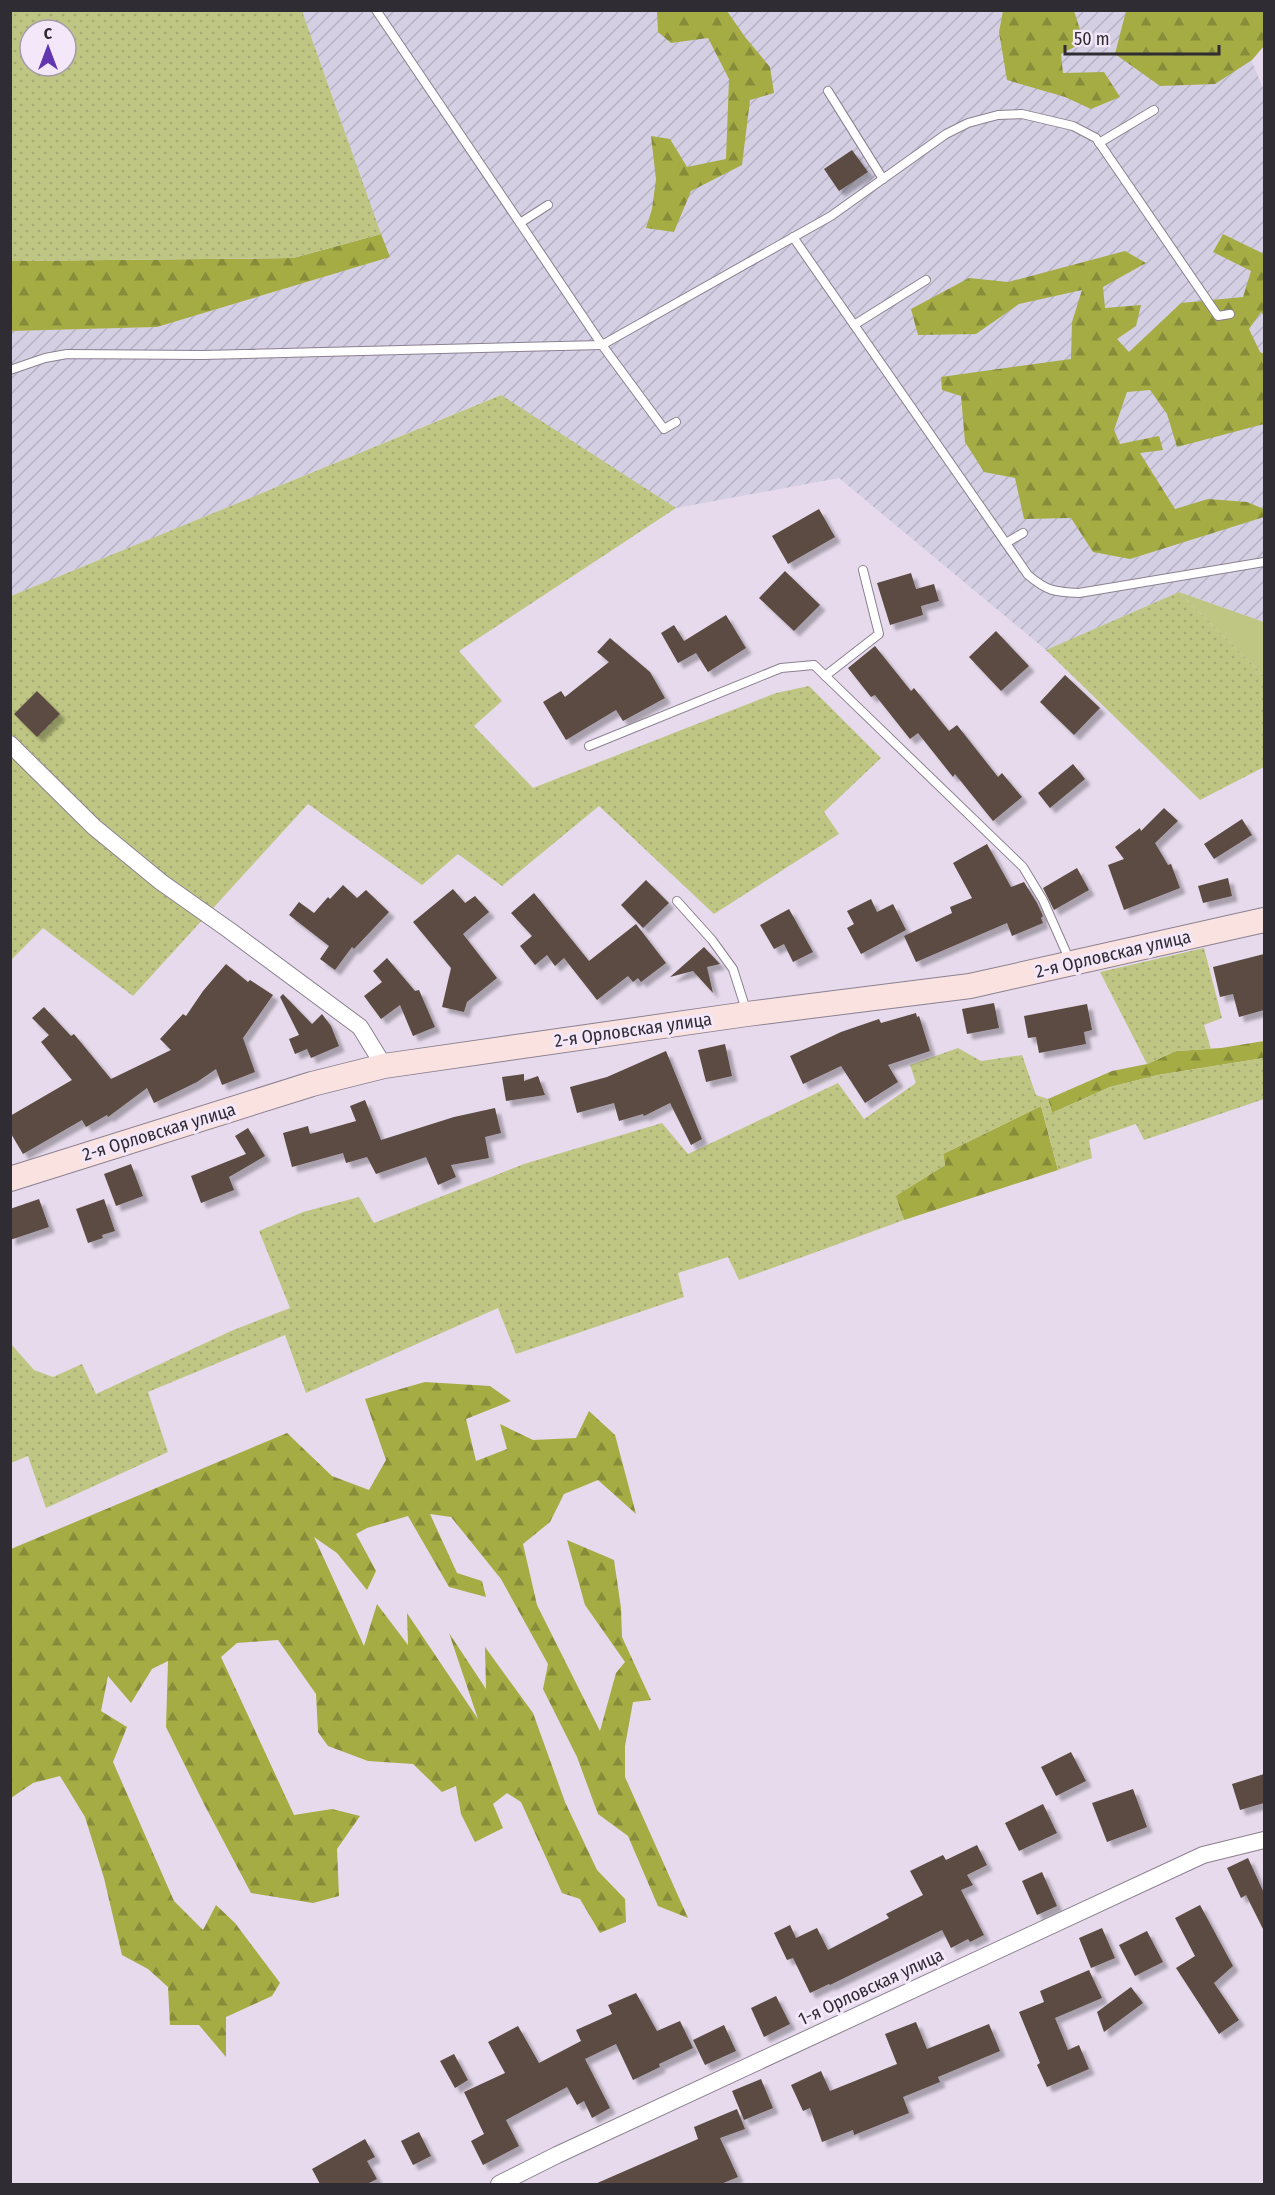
<svg xmlns="http://www.w3.org/2000/svg" width="1275" height="2195" font-family="'Fira Sans Condensed',sans-serif">
	<style>
		.industrial { fill: url(#industrial-furrows) }
		.grass { fill: #bfc683 }
		.forest { fill: url(#forest-firs) }
		.park { fill: url(#park-dots); fill-rule: evenodd }
		.building { fill: #5c4b42; filter: url(#shadow) }
		.lines { fill: none; stroke-linecap: round; stroke-linejoin: round }
		.lane-casing { stroke: #8b8090; stroke-width: 10 }
		.street-casing { stroke: #8b8090; stroke-width: 18 }
		.secondary-casing { stroke: #8b8090; stroke-width: 26 }
		.lane { stroke: #fff; stroke-width: 8 }
		.street { stroke: #fff; stroke-width: 16 }
		.secondary { stroke: #f9e2e0; stroke-width: 24 }
		.labels { text-anchor: middle; dominant-baseline: central; stroke-width: 6; stroke-linejoin: round; paint-order: stroke }
		.street-label { font-size: 18px; fill: #302c33; stroke: #f3e7f9 }
	</style>
	<defs>
		<pattern id="industrial-furrows" width="10" height="10" patternUnits="userSpaceOnUse" patternTransform="scale(1.5)"><rect width="10" height="10" fill="#d4cfe3"/><path d="M-1 1l2-2M0 10L10 0M9 11l2-2" fill="none" stroke="#b6b2c3"/></pattern>
		<pattern id="forest-firs" width="22" height="20" patternUnits="userSpaceOnUse" patternTransform="scale(1.5)"><rect width="22" height="20" fill="#a4ac43"/><path d="M5 1l3.5 6h-7zM16 11l3.5 6h-7z" fill="#868c39"/></pattern>
		<pattern id="park-dots" width="8" height="8" patternUnits="userSpaceOnUse" patternTransform="scale(1.5)"><rect width="8" height="8" fill="#bfc683"/><path d="M2 2h.1M6 6h.1" fill="none" stroke="#a4aa72" stroke-width="1.8" stroke-linecap="round"/></pattern>
		<filter id="shadow"><feDropShadow dx="5.5" dy="5.5" stdDeviation="1.5" flood-color="#0004"/></filter>
	</defs>
	<rect width="100%" height="100%" fill="#e6daec"/>
	<!-- industrial -->
	<path class="industrial" d="M302 11H1230L1264 90V622L1179 592 1046 650 839 478 676 508 500 395 11 596 10 331 157 327 389 257Z"/>
	<!-- grass -->
	<path class="grass" d="M1179 592 1264 622V676Z"/>
	<!-- forest -->
	<g class="forest">
		<path d="M657 11H727L745 37 770 67 774 93 750 100 742 165 691 191 674 232 646 228 652 209 656 179 651 136 670 139 687 167 726 159 729 79 708 38 671 43 658 32Z"/>
		<path d="M1003 11H1074L1084 42 1061 54 1063 73 1104 72 1120 97 1091 109 1065 97 1007 80 999 32Z"/>
		<path d="M1126 11H1264V46L1252 60 1215 84 1160 86 1115 54Z"/>
		<path d="M381 234 390 257 157 327 11 331 10 261 293 258Z"/>
		<path d="M1223 234 1264 254V315L1261 312 1249 329 1260 352 1264 354V424L1177 447 1167 414 1150 390 1127 392 1114 430 1120 444 1159 436 1163 450 1140 453 1175 509 1208 499 1247 502 1264 509V517L1130 559 1093 552 1071 518 1024 519 1015 478 984 472 965 442 961 396 942 390 941 377 1071 359 1072 322 1082 290 1019 304 976 334 918 335 911 309 969 278 1008 282 1125 251 1146 263 1103 287 1105 308 1141 305 1136 326 1117 339 1129 352 1181 303 1243 297 1251 271 1213 252Z"/>
		<path d="M1264 1041V1058L1158 1075 1110 1087 1052 1113 1048 1099 1112 1071 1147 1064 1176 1051 1221 1048Z"/>
		<path d="M1041 1106 1058 1170 904 1220 895 1196 945 1165 943 1154Z"/>
		<path d="M425 1382 490 1386 511 1401 466 1419 476 1461 507 1449 500 1424 533 1440 576 1438 589 1411 615 1435 636 1514 598 1480 564 1494 550 1522 523 1544 537 1605 600 1731 616 1673 625 1662 585 1605 567 1540 614 1560 621 1608 622 1637 651 1700 633 1702 625 1746V1777L688 1918 658 1906 628 1836 598 1814 577 1757 543 1689 548 1664 501 1579 451 1517 430 1514 457 1573 482 1581 486 1597 449 1587 408 1516 367 1528 356 1534 376 1571 367 1590 337 1553 314 1537 364 1646 377 1604 408 1645 407 1613 478 1719 449 1633 486 1689 485 1647 533 1713 565 1802 597 1870 625 1899 626 1922 600 1933 580 1899 562 1893 521 1802 507 1793 493 1804 503 1828 475 1842 461 1814 456 1786 442 1792 413 1764 368 1761 328 1746 318 1732 316 1694 278 1640 237 1643 221 1657 294 1815 332 1809 360 1816 337 1849 339 1896 313 1903 251 1893 205 1806 166 1727 168 1661 152 1669 131 1703 108 1676 101 1711 127 1727 113 1762 174 1901 203 1930 216 1905 235 1923 280 1983 272 1996 226 2017V2057L199 2025H170L168 1987 148 1969 122 1955 104 1878 85 1817 60 1776 33 1783 11 1798V1549L287 1433 332 1476 369 1490 386 1460 365 1399Z"/>
	</g>
	<!-- park -->
	<g class="park">
		<path d="M10 11H302L381 234 293 258 11 261ZM30 30H66V66H30Z"/>
		<path d="M501 395 676 508 459 651 502 701 474 726 533 788 776 693 809 686 881 758 824 812 839 834 714 914 599 806 502 886 458 854 422 885 308 804 133 996 43 928 11 960V596Z"/>
		<path d="M1179 592 1264 676V767L1200 800 1046 650Z"/>
		<path d="M1204 948 1222 1018 1204 1025 1211 1049 1176 1051 1147 1064 1100 972Z"/>
		<path d="M958 1048 981 1061 1022 1055 1036 1095 1048 1099 1052 1113 1110 1087 1158 1075 1264 1058V1099L1144 1140 1136 1124 1089 1140 1092 1158 1058 1170 1041 1106 943 1154 945 1165 896 1196 904 1220 739 1280 728 1257 678 1273 684 1297 516 1354 498 1308 306 1393 285 1335 148 1392 168 1452 46 1508 28 1456 11 1463V1344L34 1370 53 1377 82 1364 96 1394 231 1331 290 1308 259 1231 303 1212 359 1197 374 1223 524 1164 662 1123 688 1154 838 1083 864 1119 916 1083 910 1065Z"/>
	</g>
	<!-- building -->
	<g class="building">
		<path d="M852 150 868 172 839 191 824 169Z"/>
		<path d="M819 509 835 537 788 564 772 536Z"/>
		<path d="M785 571 820 605 794 631 759 598Z"/>
		<path d="M911 573 916 589 934 584 939 601 921 606 923 615 890 625 877 583Z"/>
		<path d="M726 615 746 648 708 672 696 653 678 663 661 633 674 625 684 641Z"/>
		<path d="M996 631 1029 666 1001 691 969 657Z"/>
		<path d="M610 638 650 672 665 698 623 721 616 710 566 740 543 702 561 691 565 697 609 662 597 652Z"/>
		<path d="M875 646 911 691 914 688 949 731 957 725 998 777 1002 773 1022 797 993 821 955 774 953 777 918 733 910 739 875 695 871 697 848 668Z"/>
		<path d="M1065 675 1100 708 1074 735 1040 702Z"/>
		<path d="M37 691 60 714 37 737 14 714Z"/>
		<path d="M1073 764 1085 779 1050 808 1038 793Z"/>
		<path d="M1164 808 1178 821 1155 843 1168 865 1171 864 1180 888 1124 910 1108 865 1124 859 1115 847 1140 828 1141 831Z"/>
		<path d="M1242 819 1252 835 1214 859 1204 844Z"/>
		<path d="M987 844 1011 887 1024 882 1037 903 1043 916 1041 918 1043 923 1012 936 1007 923 916 962 904 936 952 913 950 907 972 898 953 863Z"/>
		<path d="M1077 868 1089 890 1054 910 1043 888Z"/>
		<path d="M1228 878 1232 896 1203 903 1198 886Z"/>
		<path d="M646 880 669 903 643 928 621 905Z"/>
		<path d="M343 885 357 898 366 890 389 912 354 949 352 947 335 970 320 959 329 946 289 915 299 902 314 913 328 897 330 899Z"/>
		<path d="M453 889 465 903 475 896 489 912 463 934 497 978 467 1002 464 1012 442 1007 451 968 413 922Z"/>
		<path d="M534 893 589 961 636 924 666 963 641 982 638 978 633 982 628 976 597 1000 564 958 555 966 547 955 535 965 520 946 532 936 511 913Z"/>
		<path d="M871 899 877 912 893 904 906 930 861 954 847 928 854 924 847 911Z"/>
		<path d="M789 909 813 952 793 962 784 944 774 949 760 925Z"/>
		<path d="M704 947 720 964 707 967 713 993 693 971 670 977Z"/>
		<path d="M1264 954V1010L1239 1017 1233 994 1220 997 1213 967Z"/>
		<path d="M387 958 415 991 419 990 435 1027 413 1036 400 1005 381 1019 364 996 382 982 373 971Z"/>
		<path d="M226 964 248 982 250 980 273 995 243 1038 255 1072 222 1085 216 1069 197 1082 154 1103 147 1088 108 1117 107 1115 86 1127 82 1120 23 1154 10 1132V1116L72 1080 41 1042 49 1035 32 1018 44 1007 71 1036 74 1034 111 1079 171 1050 160 1039 183 1014 186 1016 203 991Z"/>
		<path d="M283 994 312 1024 322 1014 331 1026 339 1046 311 1058 307 1049 295 1054 289 1039 299 1035 280 997Z"/>
		<path d="M994 1003 999 1028 967 1034 962 1009Z"/>
		<path d="M1087 1004 1092 1030 1084 1032 1086 1044 1039 1053 1036 1037 1028 1038 1024 1016Z"/>
		<path d="M916 1013 917 1017 919 1016 930 1051 888 1065 898 1082 865 1103 841 1066 803 1084 790 1056 841 1032 879 1019 881 1023Z"/>
		<path d="M725 1044 732 1076 706 1082 698 1050Z"/>
		<path d="M666 1051 702 1139 691 1145 670 1103 644 1116 643 1114 619 1121 614 1103 577 1113 570 1087 607 1077Z"/>
		<path d="M524 1074V1081L538 1076 545 1095 506 1101 502 1077Z"/>
		<path d="M365 1100 381 1140 454 1117 495 1108 501 1133 485 1137 489 1158 451 1165 456 1177 438 1185 426 1157 376 1174 367 1157 346 1163 343 1153 292 1167 283 1133 308 1126 310 1134 356 1121 350 1106Z"/>
		<path d="M248 1128 265 1156 229 1177 234 1190 201 1203 191 1176 246 1154 235 1136Z"/>
		<path d="M131 1164 143 1196 116 1206 104 1174Z"/>
		<path d="M39 1199 49 1227 10 1240V1209Z"/>
		<path d="M104 1199 115 1231 102 1235 103 1238 88 1243 76 1209Z"/>
		<path d="M1071 1752 1086 1781 1056 1796 1041 1767Z"/>
		<path d="M1264 1774V1803L1240 1810 1232 1784Z"/>
		<path d="M1133 1789 1147 1827 1107 1842 1092 1803Z"/>
		<path d="M1043 1804 1057 1833 1019 1851 1005 1823Z"/>
		<path d="M977 1845 987 1865 967 1875 973 1885 961 1890 984 1935 970 1942 968 1939 951 1948 942 1930 830 1985 829 1984 810 1993 793 1958 787 1960 774 1933 790 1925 796 1938 817 1928 828 1950 889 1918 886 1914 923 1895 910 1871 943 1855 946 1860Z"/>
		<path d="M1248 1858 1264 1893V1931L1246 1895 1241 1898 1227 1868Z"/>
		<path d="M1042 1872 1057 1906 1037 1915 1022 1881Z"/>
		<path d="M1200 1905 1233 1966 1214 1983 1239 2020 1219 2034 1176 1968 1195 1956 1175 1918Z"/>
		<path d="M1102 1928 1115 1958 1091 1968 1079 1938Z"/>
		<path d="M1147 1931 1163 1962 1135 1976 1119 1945Z"/>
		<path d="M1089 1970 1102 1998 1055 2018 1068 2050 1079 2045 1089 2069 1047 2087 1037 2065 1040 2063 1019 2012 1044 2002 1040 1991Z"/>
		<path d="M1131 1987 1143 2003 1104 2032 1097 2012Z"/>
		<path d="M636 1993 657 2031 680 2021 693 2048 659 2064 660 2067 633 2080 616 2044 585 2059 610 2108 592 2118 584 2101 577 2105 567 2087 506 2120 519 2146 483 2165 471 2141 484 2134 464 2092 505 2073 488 2042 518 2026 539 2063 581 2041 576 2030 612 2014 608 2005Z"/>
		<path d="M776 1996 790 2024 764 2037 751 2008Z"/>
		<path d="M916 2022 927 2049 989 2024 1000 2051 938 2077 940 2082 903 2097 909 2113 854 2135 853 2130 822 2142 810 2108 803 2111 791 2085 821 2071 830 2091 897 2064 885 2034Z"/>
		<path d="M724 2025 736 2051 705 2065 693 2040Z"/>
		<path d="M454 2054 468 2080 455 2088 440 2061Z"/>
		<path d="M761 2079 773 2108 744 2120 732 2091Z"/>
		<path d="M737 2109 745 2129 720 2138 738 2177 721 2184H595L698 2139 694 2127Z"/>
		<path d="M419 2132 431 2156 413 2165 401 2141Z"/>
		<path d="M365 2139 375 2157 367 2161 377 2179 367 2184H320L312 2169Z"/>
	</g>
	<g class="lines">
		<!-- lane casing -->
		<g class="lane-casing">
			<g id="lane">
				<path d="M376 10 520 223"/>
				<path d="M828 91 883 179"/>
				<path d="M1099 143 1154 110"/>
				<path d="M548 205 520 223 602 345 664 429 676 422"/>
				<path d="M793 237 1028 575C1047 591 1054 592 1079 593L1264 562"/>
				<path d="M854 325 926 280"/>
				<path d="M10 370 45 358 67 354 202 355 602 345 831 216 946 134 968 123 998 115 1022 114 1073 126 1096 138 1218 316 1230 314"/>
				<path d="M1006 543 1023 533"/>
				<path d="M825 676 879 634 863 570"/>
				<path d="M589 746 781 668 814 665 1023 867 1043 900 1070 961"/>
				<path d="M677 901 712 940 733 969 747 1013"/>
			</g>
		</g>
		<!-- street casing -->
		<g class="street-casing">
			<g id="street">
				<path d="M10 744 94 827 161 882 229 930 360 1027 384 1066"/>
				<path d="M499 2184 557 2155 1203 1855 1264 1840"/>
			</g>
		</g>
		<!-- secondary casing -->
		<g class="secondary-casing">
			<path id="secondary" d="M10 1179 312 1084 384 1066 747 1014 970 986 1264 920"/>
		</g>
		<!-- lane -->
		<use href="#lane" class="lane"/>
		<!-- street -->
		<use href="#street" class="street"/>
		<!-- secondary -->
		<use href="#secondary" class="secondary"/>
	</g>
	<g class="labels">
		<!-- street labels -->
		<g class="street-label">
			<text transform="translate(1113 954) rotate(-13)">2-я Орловская улица</text>
			<text transform="translate(633 1030) rotate(-8)">2-я Орловская улица</text>
			<text transform="translate(159 1132) rotate(-17)">2-я Орловская улица</text>
			<text transform="translate(871 1987) rotate(-25)">1-я Орловская улица</text>
		</g>
	</g>
	<!-- border -->
	<rect width="1275" height="2195" fill="none" stroke="#302c33" stroke-width="24"/>
	<!-- north arrow -->
	<g transform="translate(48 48)"><circle r="28" fill="#f3e7f9" stroke="#a59caa" stroke-width="1.5"/>
	<path d="M0-4.5L10 22L0 15L-10 22Z" fill="#6136ae"/>
	<text y="-9" font-size="16" font-weight="bold" text-anchor="middle" fill="#302c33">С</text>
	</g>
	<!-- scale -->
	<path d="M1065 45v9h154v-9" fill="none" stroke="#302c33" stroke-width="3"/>
	<text x="1074" y="45" font-size="18" fill="#302c33" stroke="#f3e7f9" stroke-width="4.5" paint-order="stroke">50 m</text>
</svg>
